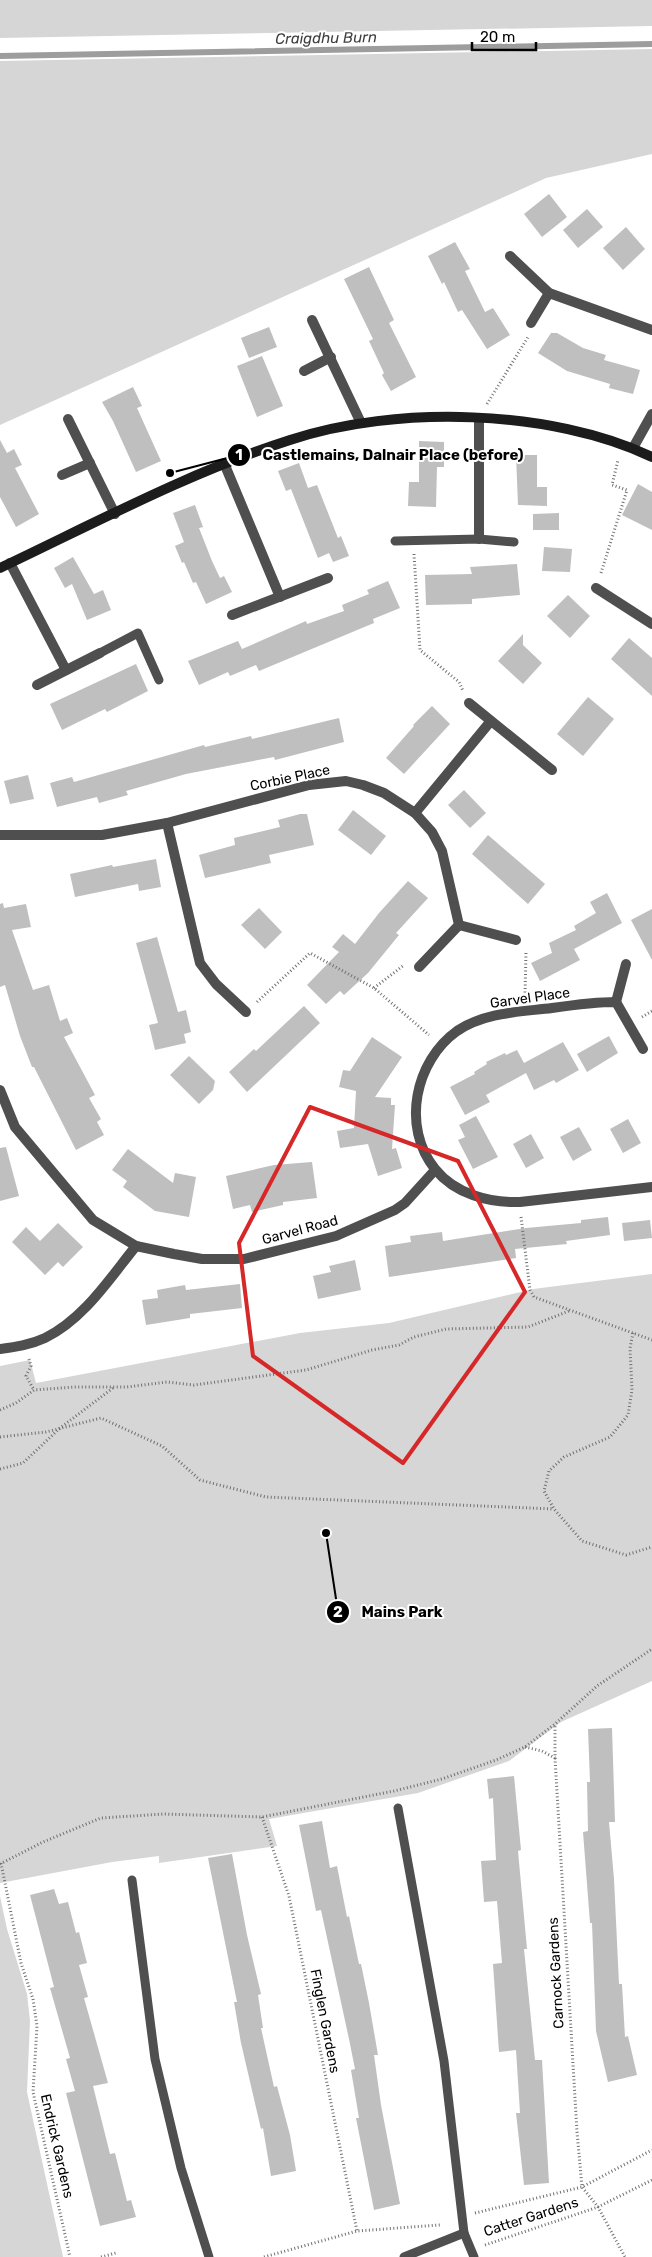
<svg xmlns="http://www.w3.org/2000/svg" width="652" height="2257" font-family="Rubik,sans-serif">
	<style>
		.green { fill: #d6d6d6 }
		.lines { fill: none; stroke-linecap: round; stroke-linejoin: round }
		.stream { stroke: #9d9d9d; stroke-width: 6 }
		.building { fill: #bfbfbf }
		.path { stroke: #717171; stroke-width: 3; stroke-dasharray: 1 2.5; stroke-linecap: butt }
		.lane { stroke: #4f4f4f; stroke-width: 9 }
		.street { stroke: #4f4f4f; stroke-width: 10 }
		.secondary { stroke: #1c1c1c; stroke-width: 10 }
		.marked { fill: none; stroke: #d62828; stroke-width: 4; stroke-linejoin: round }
		.labels { text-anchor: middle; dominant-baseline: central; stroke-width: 4; stroke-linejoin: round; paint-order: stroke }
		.street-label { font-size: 14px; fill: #000; stroke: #fff }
		.water-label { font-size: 15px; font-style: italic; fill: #3e3e3e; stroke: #fff }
		.leader { fill: none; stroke: #000; stroke-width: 2 }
		.callout-dot { fill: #000; stroke: #fff; stroke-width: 2 }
		.mark-label { font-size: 15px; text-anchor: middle; font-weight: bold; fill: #fff }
		.callout-label { font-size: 15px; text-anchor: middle; font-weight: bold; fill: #000; stroke: #fff; stroke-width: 4; stroke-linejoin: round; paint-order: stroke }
	</style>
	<rect width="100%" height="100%" fill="#fff"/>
	<!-- green -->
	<g class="green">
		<path d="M0 0H652V26L0 38Z"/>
		<path d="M652 49V154L546 178 0 425V61Z"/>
		<path d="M652 1274V1681L561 1722 509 1761 418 1793 269 1819 277 1846 159 1863V1856L112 1862 0 1883V1366L30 1360 36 1383 300 1333 389 1323 533 1289Z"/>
		<path d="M0 1896 7 1929 27 1994 30 2021 27 2092 63 2257H0Z"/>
	</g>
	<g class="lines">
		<!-- stream -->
		<path class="stream" d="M0 56 652 44"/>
	</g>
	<!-- building -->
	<g class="building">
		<path d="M549 194 567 217 542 237 524 214Z"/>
		<path d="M587 209 603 227 578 248 563 230Z"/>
		<path d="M626 227 645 249 623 270 603 248Z"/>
		<path d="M455 242 470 269 465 271 485 312 493 308 510 335 487 349 462 310 458 312 444 282 442 284 428 256Z"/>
		<path d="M369 267 394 320 389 323 416 377 391 391 382 375 384 373 369 341 373 339 344 279Z"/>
		<path d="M269 327 277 347 249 358 241 338Z"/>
		<path d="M551 333H557L583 348 606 355 604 360 640 370 633 394 609 388 610 384 567 371 538 353Z"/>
		<path d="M262 356 283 406 257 417 237 366Z"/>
		<path d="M133 387 142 406 137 408 161 461 136 472 113 421 102 402Z"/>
		<path d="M0 440 7 453 14 449 22 465 15 468 39 514 16 527 0 497Z"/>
		<path d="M419 441 444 442V467H437L436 507 408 506 409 482H419Z"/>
		<path d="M516 455H537V487H547V506L518 505Z"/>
		<path d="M299 463 308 488 317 485 338 538 341 536 349 556 333 562 329 553 318 558 291 489 286 491 278 471Z"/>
		<path d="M638 484 652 492V530L622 515Z"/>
		<path d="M195 505 203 527 199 528 212 561 220 578 224 576 232 592 206 604 196 582 193 583 184 562 182 563 175 546 184 542 173 513Z"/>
		<path d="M559 513V530H533V514Z"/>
		<path d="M544 547 572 549 570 572 542 571Z"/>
		<path d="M73 557 94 594 103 590 111 610 87 620 72 584 65 588 54 568Z"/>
		<path d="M517 564 520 595 472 599V604L426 605 425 575 472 574 470 567Z"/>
		<path d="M388 581 400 608 373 619 374 623 259 671 256 665 230 676 228 672 199 685 188 661 238 641 242 649 306 621 307 624 344 611 342 605 369 594 367 590Z"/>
		<path d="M568 595 590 616 570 638 547 616Z"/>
		<path d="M523 634V645L542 663 523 684 498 661Z"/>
		<path d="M629 638 652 658V696L611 659Z"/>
		<path d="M136 664 148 691 107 712 105 709 62 730 50 704Z"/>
		<path d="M588 697 614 719 583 756 557 734Z"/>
		<path d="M432 706 450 724 404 774 386 758 414 726 413 725Z"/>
		<path d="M339 718 344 742 275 760 274 757 186 774 126 791 128 795 99 803 97 797 57 807 50 783 72 777 74 782 204 745 205 747 251 736 252 739Z"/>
		<path d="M28 775 34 799 10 804 4 781Z"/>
		<path d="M464 790 486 813 470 828 448 805Z"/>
		<path d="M353 810 386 836 371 855 338 830Z"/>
		<path d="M300 814H307L314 845 269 855 271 863 205 878 199 855 235 845 234 838 280 827 278 820Z"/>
		<path d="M488 835 545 884 528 904 472 854Z"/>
		<path d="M156 859 161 887 139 891 138 884 75 897 70 874 112 865 113 867Z"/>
		<path d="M408 881 428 898 396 933 399 935 368 973 344 995 340 991 326 1004 307 985 339 952 332 947 343 934 355 944 379 913Z"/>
		<path d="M607 893 622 923 574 949 580 960 540 981 531 963 552 953 549 943 576 930 574 926 596 913 590 902Z"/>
		<path d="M3 903 4 908 26 904 31 927 12 930 33 990 49 985 60 1021 67 1018 73 1033 64 1037 95 1095 89 1098 101 1119 97 1122 104 1135 76 1150 34 1067H32L20 1036 5 985 0 987V904Z"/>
		<path d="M259 908 282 932 265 949 241 925Z"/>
		<path d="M652 909V960L631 920Z"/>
		<path d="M157 937 178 1012 186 1010 191 1032 184 1034 186 1043 155 1050 149 1025 158 1023 136 943Z"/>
		<path d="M304 1006 320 1023 247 1092 229 1072 254 1049 256 1051Z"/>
		<path d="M609 1036 618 1053 587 1072 577 1054Z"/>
		<path d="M372 1037 402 1057 375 1097 391 1098V1105H395L392 1149 396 1148 402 1168 378 1176 368 1144 340 1148 337 1131 354 1128 356 1091 339 1087 343 1070 350 1071Z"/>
		<path d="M563 1042 579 1070 556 1083 554 1080 534 1090 526 1073 486 1095 490 1102 465 1115 450 1087 475 1074 474 1072 487 1064 486 1062 505 1053 506 1055 517 1050 524 1063Z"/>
		<path d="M189 1056 215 1081 213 1090 199 1104 170 1075Z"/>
		<path d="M476 1116 498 1157 473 1169 458 1140 465 1137 459 1125Z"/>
		<path d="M628 1119 641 1143 623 1153 610 1129Z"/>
		<path d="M579 1127 592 1150 573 1161 560 1137Z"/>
		<path d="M531 1134 544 1158 526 1168 513 1144Z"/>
		<path d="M6 1147 19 1196 0 1201V1148Z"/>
		<path d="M128 1149 173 1183 175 1173 196 1177 189 1217 155 1211 123 1187 127 1181 112 1170Z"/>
		<path d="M312 1162 317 1198 283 1202V1205L252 1212 250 1205 233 1209 226 1176 274 1165Z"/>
		<path d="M608 1217 610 1235 566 1241 567 1244 515 1249 516 1258 389 1277 385 1246 411 1242 410 1236 442 1232 443 1241 526 1228 581 1223V1220Z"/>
		<path d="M650 1220 652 1238 624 1241 622 1223Z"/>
		<path d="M58 1223 83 1247 63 1267 58 1262 45 1275 12 1242 26 1227 40 1241Z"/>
		<path d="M355 1260 361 1290 318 1299 313 1276 331 1272 329 1266Z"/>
		<path d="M240 1284 242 1308 190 1314V1318L146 1325 142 1300 158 1298 157 1290 185 1285 186 1290Z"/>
		<path d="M612 1728 615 1822H609L614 1879 619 1984H622L625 2037 628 2036 637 2075 608 2082 596 2031 592 1923H590L583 1832 588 1831 587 1782H590L588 1729Z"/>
		<path d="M514 1776 521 1850 518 1851 527 1949H524L535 2060H542L549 2183 524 2185 516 2113H520L516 2050 499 2052 493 1964 502 1963 497 1901 484 1902 481 1861 496 1860 493 1798 489 1799 487 1779Z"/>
		<path d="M322 1821 330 1868 337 1866 347 1917 349 1916 359 1964H361L369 2003 378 2055H374L381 2105 400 2204 374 2210 356 2118H359L351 2070 355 2069 349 2039 321 1910 316 1911 299 1825Z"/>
		<path d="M232 1854 247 1935 261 1994 258 1995 263 2028H261L274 2087 277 2086 290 2135 296 2171 271 2176 263 2128 261 2129 241 2043 234 2002H237L208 1858Z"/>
		<path d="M54 1889 59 1904 68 1902 76 1933 79 1932 87 1963 79 1965 88 1997 84 1998 108 2083 93 2086 110 2154 115 2153 127 2201 131 2200 136 2217 100 2226 66 2093 75 2091 66 2059 70 2058 50 1988 54 1987 30 1895Z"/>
	</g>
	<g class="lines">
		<!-- path -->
		<g class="path">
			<path d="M487 404 528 337"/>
			<path d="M414 554 420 650 459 682 463 691"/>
			<path d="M601 573 627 490 612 485 618 460"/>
			<path d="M374 988 404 965"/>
			<path d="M525 996 526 952"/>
			<path d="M257 1002 310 953 374 988 429 1035"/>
			<path d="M642 1017 652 1011"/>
			<path d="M521 1217 530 1290 534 1297 652 1340"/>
			<path d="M633 1333 630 1348 632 1390 628 1415 610 1437 564 1457 549 1471 544 1491 554 1509 582 1541 626 1555 652 1547"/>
			<path d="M29 1359 31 1366 26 1376 34 1390"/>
			<path d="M0 1410 16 1403 34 1390 76 1387H127L167 1382 194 1385 306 1370 372 1350 399 1345 414 1337 446 1329 528 1327 569 1311"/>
			<path d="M0 1437 46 1432 101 1418 162 1446 200 1480 266 1497 554 1509"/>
			<path d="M0 1469 23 1463 60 1428 113 1388"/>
			<path d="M525 1747 542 1751 555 1758V1724"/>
			<path d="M555 1758 577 2132 582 2187 598 2207 625 2257"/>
			<path d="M262 1817 289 1896 357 2231"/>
			<path d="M1 1863 21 1963 33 1999 37 2026 33 2092 70 2257"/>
			<path d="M0 1864 43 1842 101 1818 164 1814 262 1817 394 1791 442 1779 496 1760 525 1747 555 1724 597 1686 652 1649"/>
			<path d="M475 2213 582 2187 652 2150"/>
			<path d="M485 2245 598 2207 652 2180"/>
			<path d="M101 2257 116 2253"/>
			<path d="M264 2257 357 2231 440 2225"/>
		</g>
		<!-- lane -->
		<g class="lane">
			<path d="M395 541 479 539 514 542"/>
			<path d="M100 653 138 633 159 680"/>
			<path d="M398 1808 444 2061 464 2233 474 2257"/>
			<path d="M132 1880 155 2059 181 2168 209 2257"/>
			<path d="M404 2257 464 2233"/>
		</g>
		<!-- street -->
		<g class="street">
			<path d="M510 256 549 293 652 330"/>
			<path d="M312 320 361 423"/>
			<path d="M531 323 549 293"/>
			<path d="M304 371 331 357"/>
			<path d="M479 418V539"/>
			<path d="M68 419 115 514"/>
			<path d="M633 448 652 414"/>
			<path d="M224 463 280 597"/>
			<path d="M62 475 90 463"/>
			<path d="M10 563 66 670"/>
			<path d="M596 588 652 624"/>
			<path d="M232 615 328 578"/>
			<path d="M37 685 100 653"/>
			<path d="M469 703 552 770"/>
			<path d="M415 813 490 722"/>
			<path d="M167 823 200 963 216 984 246 1012"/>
			<path d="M0 835H102L167 823 309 785 346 781 363 785 384 793 415 813 432 832 442 851 459 925 419 967"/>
			<path d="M459 925 516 940"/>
			<path d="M616 1002 626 964"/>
			<path d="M643 1049 616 1002C594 1002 573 1005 552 1008 520 1012 485 1012 457 1031 415 1061 401 1127 435 1169 455 1194 489 1203 520 1202L652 1187"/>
			<path d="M0 1090 15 1127 93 1220 136 1246 174 1254 202 1259H244L336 1236 395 1210 405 1203 435 1170"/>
			<path d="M0 1349C15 1347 30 1345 45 1338 84 1319 110 1278 136 1246"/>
		</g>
		<!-- secondary -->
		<path class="secondary" d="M0 568C95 523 190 472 290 440 396 405 551 409 652 457"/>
	</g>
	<!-- marked area -->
	<path class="marked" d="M310 1107 458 1161 525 1292 403 1463 253 1356 239 1243Z"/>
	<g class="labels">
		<!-- street labels -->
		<g class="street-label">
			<text transform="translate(290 778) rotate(-12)">Corbie Place</text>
			<text transform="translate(530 998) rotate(-8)">Garvel Place</text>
			<text transform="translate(300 1230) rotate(-15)">Garvel Road</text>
			<text transform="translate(556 1973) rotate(-93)">Carnock Gardens</text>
			<text transform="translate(325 2021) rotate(79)">Finglen Gardens</text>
			<text transform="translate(57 2146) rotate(77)">Endrick Gardens</text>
			<text transform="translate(531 2217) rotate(-18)">Catter Gardens</text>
		</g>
		<!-- water labels -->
		<g class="water-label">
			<text transform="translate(326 38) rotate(-1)">Craigdhu Burn</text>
		</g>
	</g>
	<!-- callouts -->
	<path class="leader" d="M170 473L239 455M326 1533L338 1612"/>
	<g class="callout-dot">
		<circle cx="170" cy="473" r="5"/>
		<circle cx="326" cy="1533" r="5"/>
		<circle cx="239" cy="455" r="12"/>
		<circle cx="338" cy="1612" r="12"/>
	</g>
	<g class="mark-label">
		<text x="239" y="460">1</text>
		<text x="338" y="1617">2</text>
	</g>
	<g class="callout-label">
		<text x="393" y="460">Castlemains, Dalnair Place (before)</text>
		<text x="402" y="1617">Mains Park</text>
	</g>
	<!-- scale -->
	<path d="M472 42v8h64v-8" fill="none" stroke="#000000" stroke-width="2.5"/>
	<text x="480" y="42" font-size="15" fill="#000000" stroke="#ffffff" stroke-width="4" paint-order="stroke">20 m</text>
</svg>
